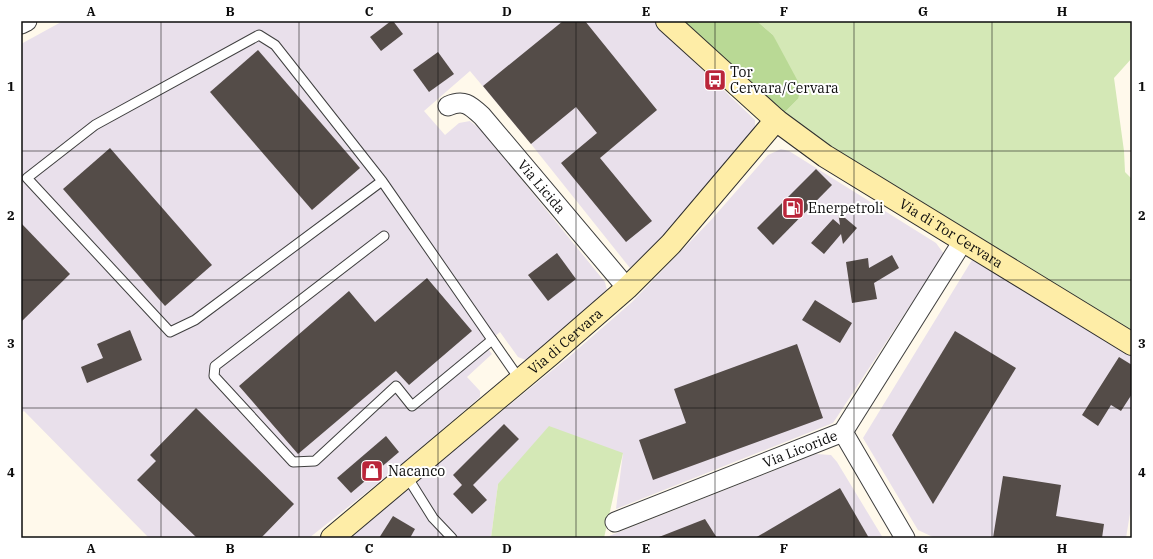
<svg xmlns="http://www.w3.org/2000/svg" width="1153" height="559" font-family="'IBM Plex Serif',serif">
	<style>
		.industrial { fill: #e9e0eb }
		.green { fill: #d4e8b6 }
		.forest { fill: #b9d995 }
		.building { fill: #544c48 }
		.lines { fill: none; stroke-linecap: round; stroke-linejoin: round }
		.lane-casing { stroke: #3f3f3f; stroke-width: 11 }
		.street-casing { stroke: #3f3f3f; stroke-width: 21 }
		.secondary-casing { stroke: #2e2e2e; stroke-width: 24 }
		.lane { stroke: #fff; stroke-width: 9 }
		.street { stroke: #fff; stroke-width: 19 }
		.secondary { stroke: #feeda7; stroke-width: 22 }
		.grid { fill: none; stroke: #0c0c0c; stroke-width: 1; stroke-opacity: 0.55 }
		.labels { text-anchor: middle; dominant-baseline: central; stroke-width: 4; stroke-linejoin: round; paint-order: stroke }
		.poi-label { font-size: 14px; fill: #0c0c0c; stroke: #fff; text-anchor: start }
		.street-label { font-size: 14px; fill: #0c0c0c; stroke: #fff }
		.neatline { fill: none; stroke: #0c0c0c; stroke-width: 1.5 }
		.grid-label { font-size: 13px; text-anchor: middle; font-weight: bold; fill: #0c0c0c }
	</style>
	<rect width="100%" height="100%" fill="#fff9eb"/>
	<!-- industrial -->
	<g class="industrial">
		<path d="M63 21H654L666 35 755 120V127L665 235 630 268 531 144 470 71 424 111 445 135 459 123 470 121 481 130 605 282 608 294 526 360 518 357 500 332 485 345 492 354 467 377 480 391V397L401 465 309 538H149L24 411 21 413V44Z"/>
		<path d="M781 149 789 151 936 243 944 254 833 423 616 509 623 453 498 484 491 538H351L416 481 571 355 632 302 712 219 768 155Z"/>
		<path d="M972 260 1132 356V501L1126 538H935L918 530 863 438Z"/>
		<path d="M816 454 831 455 837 462 883 538H604Z"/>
	</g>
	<!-- green -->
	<g class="green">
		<path d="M757 21H1132V58L1114 78 1124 151 1125 172 1132 179V334L873 178 784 113 798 99 773 35Z"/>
		<path d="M549 426 623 453 604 538H491L498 484Z"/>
	</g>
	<!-- forest -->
	<path class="forest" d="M680 21H757L773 35 801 87 798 99 784 113Z"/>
	<!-- building -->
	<g class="building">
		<path d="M391 21H393L403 34 381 51 370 37Z"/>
		<path d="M563 21H585L657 110 600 158 652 221 626 242 561 163 597 133 576 107 531 144 483 86Z"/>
		<path d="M258 50 360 168 312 210 210 92Z"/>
		<path d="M438 52 454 74 429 92 413 70Z"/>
		<path d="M110 148 212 265 165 306 63 189Z"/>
		<path d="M816 169 832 185 773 245 757 228Z"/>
		<path d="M838 212 857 228 843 244 841 234 824 254 811 243 833 219 840 225Z"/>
		<path d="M21 223 70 274 21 322Z"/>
		<path d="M557 253 576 279 548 301 528 275Z"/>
		<path d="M892 255 899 268 874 283 877 299 852 303 846 262 868 258 869 268Z"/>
		<path d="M427 278 472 331 409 385 396 371 298 454 239 386 349 291 375 322Z"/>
		<path d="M815 300 852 323 840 343 802 320Z"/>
		<path d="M130 330 142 360 87 383 81 367 103 358 97 344Z"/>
		<path d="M955 331 1016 368 933 504 892 435Z"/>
		<path d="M797 344 823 418 653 480 639 440 686 423 674 389Z"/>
		<path d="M1119 357 1132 365V394L1121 411 1111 405 1098 426 1082 415Z"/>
		<path d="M196 408 294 504 261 538H197L137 480 156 461 150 455Z"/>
		<path d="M504 424 519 439 473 485 487 500 472 514 453 494 462 485 453 475Z"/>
		<path d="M386 436 399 452 351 493 337 478Z"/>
		<path d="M1003 476 1061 485 1056 516 1104 524 1102 538H993Z"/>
		<path d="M840 488 869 538H755Z"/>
		<path d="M393 516 415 529 410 538H379Z"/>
		<path d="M705 519 717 538H659V537Z"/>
	</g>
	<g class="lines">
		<!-- lane casing -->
		<g class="lane-casing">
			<g id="lane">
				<path d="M382 181 195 320 170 332 27 178 95 125 259 35 275 45 382 181 520 380"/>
				<path d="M384 236 215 366 214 376 293 462 315 461 396 386 412 406 492 340"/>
				<path d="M406 475 433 518 452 538"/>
			</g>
		</g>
		<!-- street casing -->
		<g class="street-casing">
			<g id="street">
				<path d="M21 24 27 21"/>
				<path id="s1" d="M448 106C464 99 470 105 482 116L627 288"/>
				<path d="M843 432 905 538"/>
				<path id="s2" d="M615 522 843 432 963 241"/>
			</g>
		</g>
		<!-- secondary casing -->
		<g class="secondary-casing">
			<g id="secondary">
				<path id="s3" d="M667 21 776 120 825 156 1132 344"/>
				<path id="s4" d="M332 538 551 354 627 288 671 244 776 120"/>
			</g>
		</g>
		<!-- lane -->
		<use href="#lane" class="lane"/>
		<!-- street -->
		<use href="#street" class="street"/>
		<!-- secondary -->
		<use href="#secondary" class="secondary"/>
	</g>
	<!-- grid -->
	<path class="grid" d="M161 21V538M299 21V538M438 21V538M576 21V538M715 21V538M854 21V538M992 21V538M21 151H1132M21 280H1132M21 408H1132"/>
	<!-- icons -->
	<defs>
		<g id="bus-square" transform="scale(1.15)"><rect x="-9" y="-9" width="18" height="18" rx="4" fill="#ba263a" stroke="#fff"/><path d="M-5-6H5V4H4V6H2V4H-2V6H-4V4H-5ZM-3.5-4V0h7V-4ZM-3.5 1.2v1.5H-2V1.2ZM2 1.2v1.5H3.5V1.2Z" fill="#fff"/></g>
		<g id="fuel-square" transform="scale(1.15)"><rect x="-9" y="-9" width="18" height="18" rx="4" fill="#ba263a" stroke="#fff"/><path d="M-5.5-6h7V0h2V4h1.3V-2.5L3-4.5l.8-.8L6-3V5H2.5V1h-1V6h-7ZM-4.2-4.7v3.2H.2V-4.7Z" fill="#fff"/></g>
		<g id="shop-square" transform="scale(1.15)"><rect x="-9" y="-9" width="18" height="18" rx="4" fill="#ba263a" stroke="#fff"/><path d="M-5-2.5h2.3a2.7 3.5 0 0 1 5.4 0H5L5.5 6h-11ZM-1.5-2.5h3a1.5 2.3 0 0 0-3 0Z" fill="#fff"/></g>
	</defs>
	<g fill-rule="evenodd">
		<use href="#bus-square" x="715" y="80"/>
		<use href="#fuel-square" x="793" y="208"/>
		<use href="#shop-square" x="372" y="471"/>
	</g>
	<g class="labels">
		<!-- poi labels -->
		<g class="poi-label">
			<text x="730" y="72">Tor<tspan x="730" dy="16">Cervara/Cervara</tspan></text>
			<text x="808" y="208">Enerpetroli</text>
			<text x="388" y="471">Nacanco</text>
		</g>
		<!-- street labels -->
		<g class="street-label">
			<text stroke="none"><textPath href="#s1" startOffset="131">Via Licida</textPath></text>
			<text stroke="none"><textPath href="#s3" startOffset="356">Via di Tor Cervara</textPath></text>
			<text stroke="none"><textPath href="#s4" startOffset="305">Via di Cervara</textPath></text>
			<text stroke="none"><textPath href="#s2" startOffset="199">Via Licoride</textPath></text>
		</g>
	</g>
	<!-- border -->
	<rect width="1153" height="559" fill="none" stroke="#ffffff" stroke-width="44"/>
	<rect x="22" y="22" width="1109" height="515" class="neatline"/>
	<g class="grid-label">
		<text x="91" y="16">A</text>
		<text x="230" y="16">B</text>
		<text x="369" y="16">C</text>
		<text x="507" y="16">D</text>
		<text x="646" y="16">E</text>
		<text x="784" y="16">F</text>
		<text x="923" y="16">G</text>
		<text x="1062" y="16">H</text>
		<text x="11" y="91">1</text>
		<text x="1142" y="91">1</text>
		<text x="11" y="220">2</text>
		<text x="1142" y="220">2</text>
		<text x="11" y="348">3</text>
		<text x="1142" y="348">3</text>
		<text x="11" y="477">4</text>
		<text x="1142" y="477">4</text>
		<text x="91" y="553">A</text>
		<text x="230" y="553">B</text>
		<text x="369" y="553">C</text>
		<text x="507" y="553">D</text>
		<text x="646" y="553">E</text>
		<text x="784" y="553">F</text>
		<text x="923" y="553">G</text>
		<text x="1062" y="553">H</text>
	</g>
</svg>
